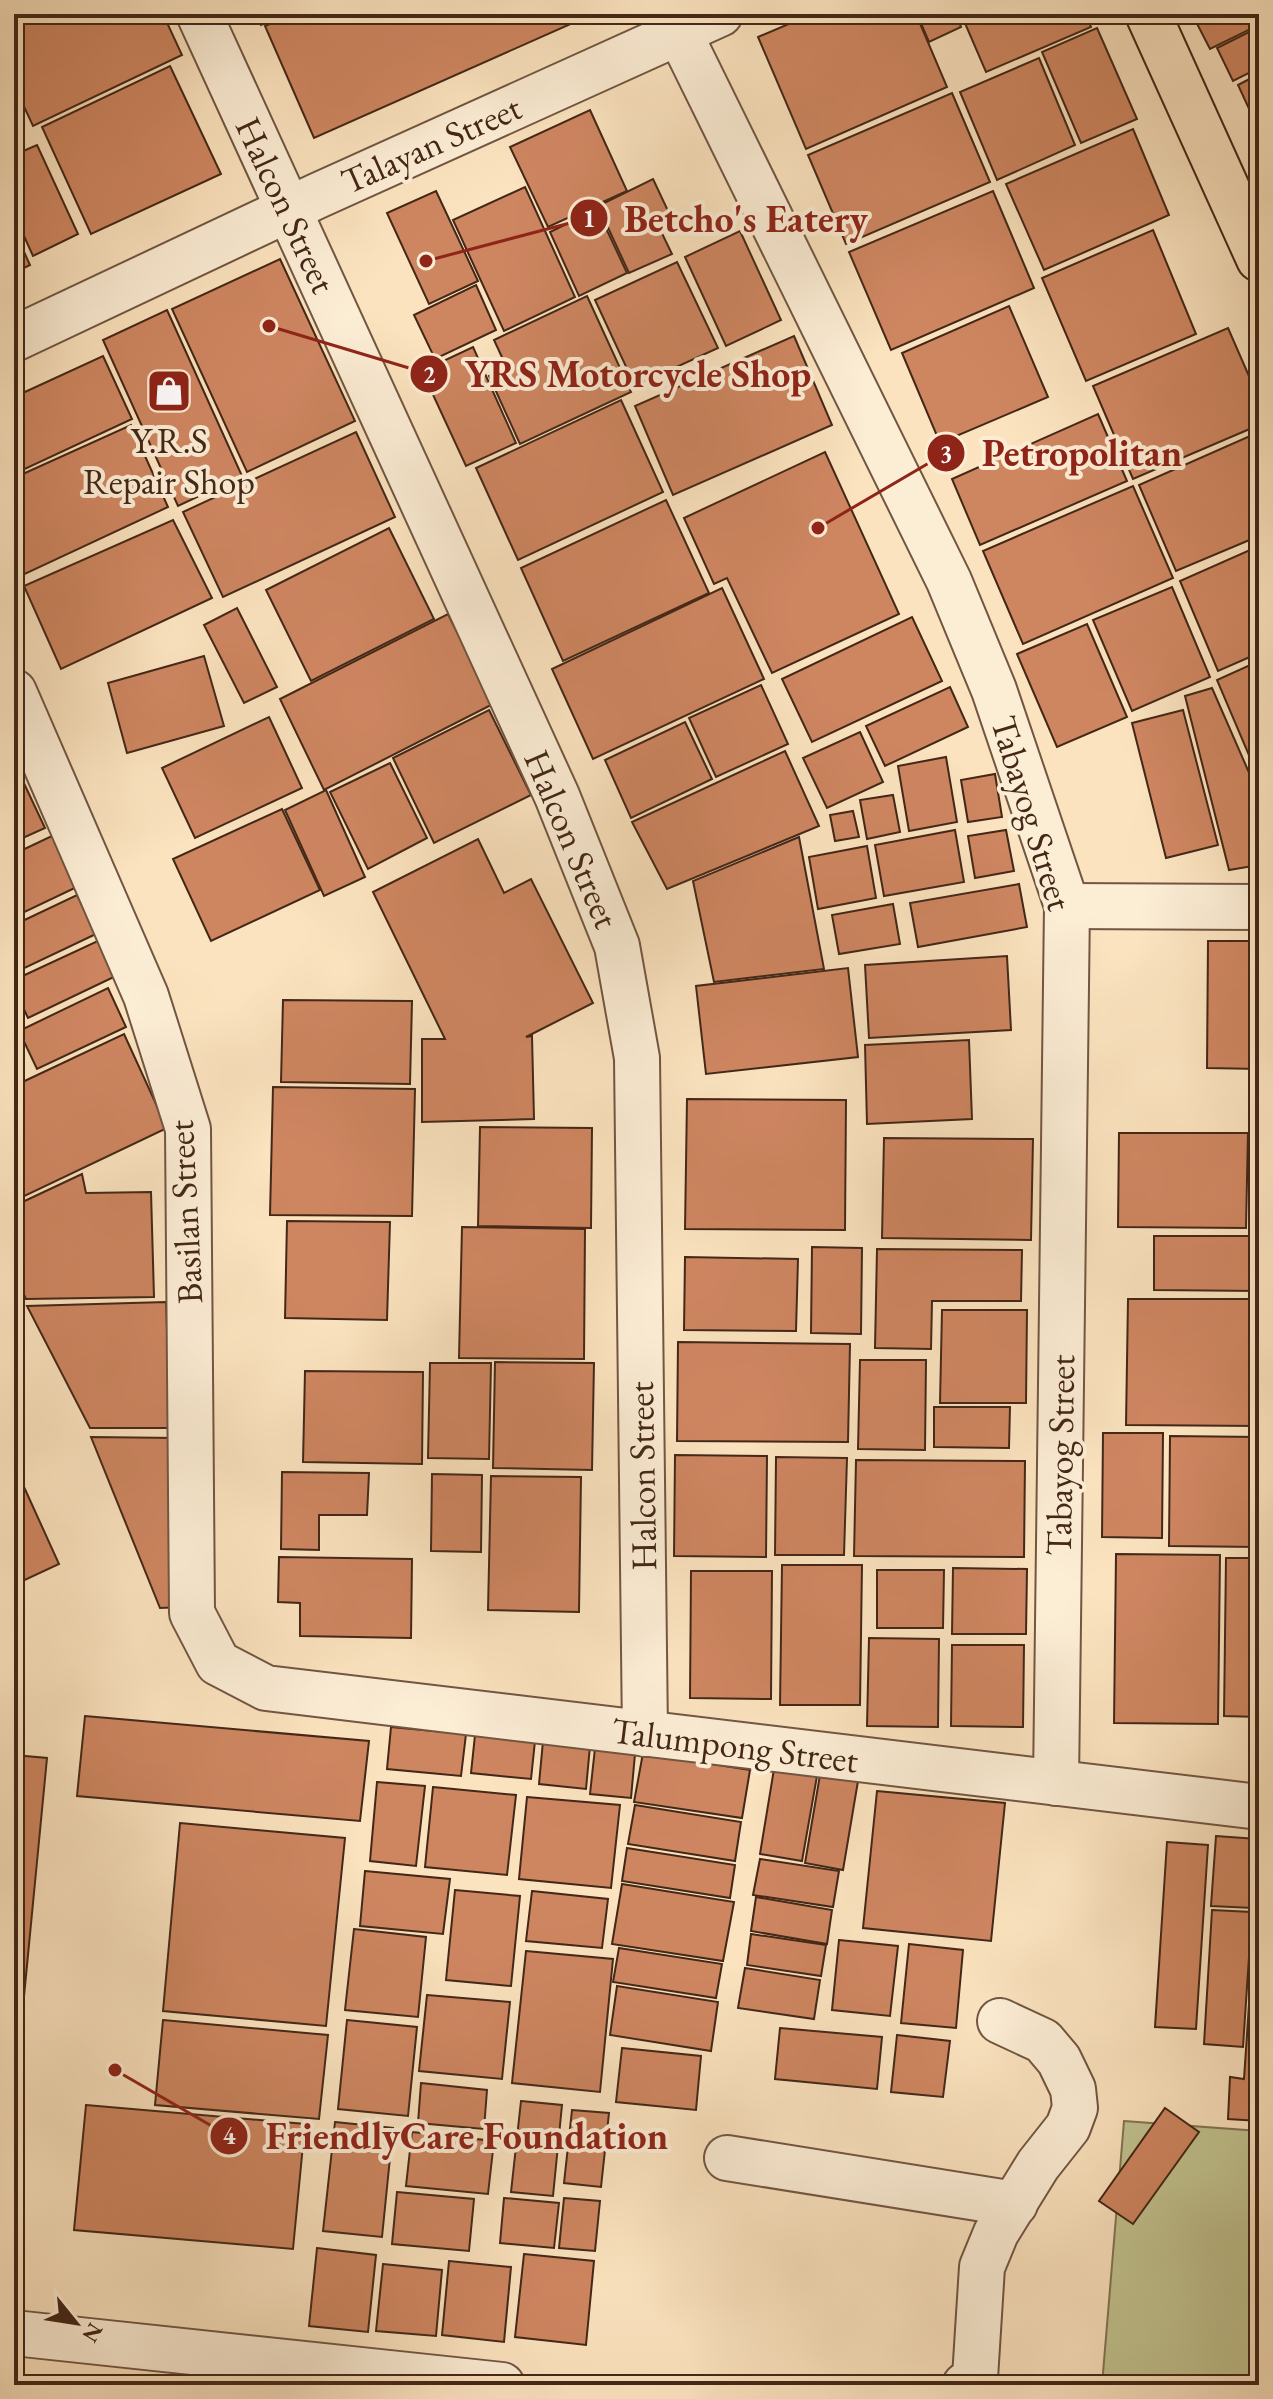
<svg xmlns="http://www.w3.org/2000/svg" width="1273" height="2399" font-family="'EB Garamond',serif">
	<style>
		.green { fill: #c1c390; stroke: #827554; stroke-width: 2 }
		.building { fill: #ce8661; stroke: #432717; stroke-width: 2 }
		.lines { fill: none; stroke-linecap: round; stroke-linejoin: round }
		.minor-casing { stroke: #715641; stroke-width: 48 }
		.major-casing { stroke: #432717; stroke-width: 48 }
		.minor { stroke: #fcedd5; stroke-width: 44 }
		.major { stroke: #fbe3bf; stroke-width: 44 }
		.labels { text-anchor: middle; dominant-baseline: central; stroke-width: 8; stroke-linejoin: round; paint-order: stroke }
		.street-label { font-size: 36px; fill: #432717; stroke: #fcedd5 }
		.poi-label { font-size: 36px; fill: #432717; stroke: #fcedd5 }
		.leader { fill: none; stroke: #8f2418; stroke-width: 3 }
		.callout-dot { fill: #8f2418; stroke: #fcedd5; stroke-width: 3 }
		.mark-label { font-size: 24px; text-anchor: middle; font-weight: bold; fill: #fff }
		.callout-label { font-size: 38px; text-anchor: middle; font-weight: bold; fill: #8f2418; stroke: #fcedd5; stroke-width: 8; stroke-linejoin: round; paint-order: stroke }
	</style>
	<rect width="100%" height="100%" fill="#fbe3bf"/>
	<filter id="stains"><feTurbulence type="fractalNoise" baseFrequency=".0025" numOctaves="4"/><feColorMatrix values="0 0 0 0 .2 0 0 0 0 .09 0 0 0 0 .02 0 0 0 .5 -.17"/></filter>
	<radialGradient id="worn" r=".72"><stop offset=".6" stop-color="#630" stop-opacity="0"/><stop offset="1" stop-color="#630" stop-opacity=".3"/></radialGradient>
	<!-- green -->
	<path class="green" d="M1124 2121 1259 2131V2385H1102Z"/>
	<!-- building -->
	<g class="building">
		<path d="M36 14H163L182 55 33 126 14 85V24Z"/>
		<path d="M257 14H287L261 25Z"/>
		<path d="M293 14H593L314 138 265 26Z"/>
		<path d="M812 14H916L947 87 806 149 758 37Z"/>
		<path d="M917 14H956L961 27 929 42Z"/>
		<path d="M961 14H1086L1091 27 986 72Z"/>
		<path d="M1192 14H1259V25L1210 49Z"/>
		<path d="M1259 27V68L1233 81 1217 48Z"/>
		<path d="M1097 28 1137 119 1081 143 1042 52Z"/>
		<path d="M1039 58 1075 145 997 180 960 92Z"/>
		<path d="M170 66 221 174 91 234 42 127Z"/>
		<path d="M1259 74V126H1257L1238 85Z"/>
		<path d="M952 93 990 182 846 244 808 155Z"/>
		<path d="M590 110 627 191 548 227 510 147Z"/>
		<path d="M1133 129 1169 215 1044 270 1006 184Z"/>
		<path d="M37 145 78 234 33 256 14 214V155Z"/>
		<path d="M653 179 669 213 655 219 672 254 629 273 598 206Z"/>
		<path d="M525 187 575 297 504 331 453 220Z"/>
		<path d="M436 191 478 281 429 304 387 213Z"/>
		<path d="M993 191 1034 288 891 350 849 252Z"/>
		<path d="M597 209 627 273 579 296 550 232Z"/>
		<path d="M14 230 30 265 14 273Z"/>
		<path d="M1153 230 1196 334 1086 381 1042 278Z"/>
		<path d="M740 231 781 320 726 346 685 257Z"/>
		<path d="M280 259 355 421 247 472 172 309Z"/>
		<path d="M677 262 718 348 635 386 595 300Z"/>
		<path d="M476 285 496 330 435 359 414 315Z"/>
		<path d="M587 296 631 392 520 444 489 376 507 368 494 340Z"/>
		<path d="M1009 306 1048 397 940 443 902 353Z"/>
		<path d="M167 310 242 476 178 506 103 340Z"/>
		<path d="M1228 328 1259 399V425L1133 479 1093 386Z"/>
		<path d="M794 336 832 425 673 495 635 406Z"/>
		<path d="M473 347 516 443 466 466 422 371Z"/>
		<path d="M103 356 132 419 14 474V397Z"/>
		<path d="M621 400 663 492 518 560 476 468Z"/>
		<path d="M1098 414 1127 481 980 545 952 479Z"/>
		<path d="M131 425 168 507 14 579V478Z"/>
		<path d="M356 432 395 517 223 597 183 512Z"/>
		<path d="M1259 432V536L1176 571 1139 485Z"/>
		<path d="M825 452 899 614 772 673 727 578 714 584 684 518Z"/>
		<path d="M1133 486 1173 578 1023 644 983 551Z"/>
		<path d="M666 500 709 593 563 661 521 568Z"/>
		<path d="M173 520 212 598 61 669 24 586Z"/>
		<path d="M389 528 434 619 311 681 266 590Z"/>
		<path d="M1259 546V653L1218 671 1180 581Z"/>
		<path d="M1172 587 1210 677 1132 711 1093 620Z"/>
		<path d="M722 588 764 679 593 759 552 669Z"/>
		<path d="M237 608 277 687 244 703 204 625Z"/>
		<path d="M448 614 493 704 324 790 280 699Z"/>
		<path d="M912 617 942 681 812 742 782 679Z"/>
		<path d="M1087 624 1127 717 1057 747 1017 654Z"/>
		<path d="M204 656 224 726 127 753 108 683Z"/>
		<path d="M1259 661V774H1257L1217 680Z"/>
		<path d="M761 685 788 744 716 777 689 718Z"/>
		<path d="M950 687 968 727 885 766 866 726Z"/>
		<path d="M1212 688 1254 784 1259 802V865L1229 870 1185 696Z"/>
		<path d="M489 710 531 795 434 843 393 758Z"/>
		<path d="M1183 710 1218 845 1166 858 1132 723Z"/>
		<path d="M269 717 302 788 195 838 162 768Z"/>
		<path d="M685 722 712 779 631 818 605 760Z"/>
		<path d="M860 732 883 782 827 808 803 758Z"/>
		<path d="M785 751 819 826 667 889 632 822Z"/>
		<path d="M946 757 957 822 909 831 898 766Z"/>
		<path d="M14 762 45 828 14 842Z"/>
		<path d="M390 763 427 838 368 869 330 792Z"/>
		<path d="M995 774 1002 817 968 822 961 780Z"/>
		<path d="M326 790 365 877 324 896 285 810Z"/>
		<path d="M893 795 900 832 867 839 860 800Z"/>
		<path d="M282 809 320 890 211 941 173 859Z"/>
		<path d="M853 811 859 837 835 841 830 815Z"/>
		<path d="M955 830 964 882 884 896 875 845Z"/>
		<path d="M1006 830 1014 871 975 878 968 836Z"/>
		<path d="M56 834 81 885 14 917V854Z"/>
		<path d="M799 837 824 969 714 982 693 881Z"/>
		<path d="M478 839 504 893 531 879 593 1003 526 1037 532 1036 534 1119 422 1122V1039H445L373 892Z"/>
		<path d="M867 846 876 898 818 909 809 857Z"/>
		<path d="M1019 884 1027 927 918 947 910 903Z"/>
		<path d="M77 895 96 934 14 973V925Z"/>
		<path d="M893 904 900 944 839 954 832 915Z"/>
		<path d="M102 939 118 975 28 1018 14 988V980Z"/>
		<path d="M1208 941H1259V1069L1207 1068Z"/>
		<path d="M1007 956 1011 1030 869 1038 865 965Z"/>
		<path d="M848 968 858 1057 706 1074 696 986Z"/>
		<path d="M108 988 126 1027 37 1069 19 1031Z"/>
		<path d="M283 1000 412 1001 410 1084 281 1082Z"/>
		<path d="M124 1034 167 1128 14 1201V1086Z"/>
		<path d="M969 1040 972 1119 867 1124 865 1045Z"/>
		<path d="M273 1087 415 1089 412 1216 270 1215Z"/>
		<path d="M687 1099 846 1100 845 1230 685 1229Z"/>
		<path d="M480 1127 592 1128 591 1228 478 1226Z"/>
		<path d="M1119 1133H1248L1246 1228 1118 1227Z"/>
		<path d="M884 1138 1033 1139 1031 1240 882 1238Z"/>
		<path d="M1258 1141H1259V1227H1257Z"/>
		<path d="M82 1174 86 1193 151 1192 154 1297 26 1299 14 1273V1206Z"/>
		<path d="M287 1221 390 1222 387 1320 285 1318Z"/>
		<path d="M462 1227 585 1229 584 1359 459 1358Z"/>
		<path d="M1154 1236H1259V1291L1154 1290Z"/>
		<path d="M812 1247 862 1248 861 1334 811 1333Z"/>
		<path d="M877 1249 1022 1250 1021 1301H932L931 1349 875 1348Z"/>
		<path d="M685 1257 798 1259 796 1331 684 1330Z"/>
		<path d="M1128 1299H1259V1426L1126 1425Z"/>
		<path d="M166 1302 171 1428H90L27 1306Z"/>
		<path d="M942 1310H1027L1026 1403H940Z"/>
		<path d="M678 1342 850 1344 848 1442 677 1441Z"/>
		<path d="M860 1360H926L925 1450 858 1449Z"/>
		<path d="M495 1362 594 1363 592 1470 493 1468Z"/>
		<path d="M430 1363H491L489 1459 428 1458Z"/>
		<path d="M305 1371 423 1372 422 1464 303 1462Z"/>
		<path d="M934 1407H1010L1009 1448 934 1447Z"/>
		<path d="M1103 1433H1163L1162 1538 1102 1537Z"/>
		<path d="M1170 1436 1259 1437V1547L1169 1546Z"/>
		<path d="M91 1437 177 1438 183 1607 160 1608Z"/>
		<path d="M675 1455 767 1456 766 1557 674 1556Z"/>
		<path d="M776 1457 847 1458 844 1555H775Z"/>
		<path d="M856 1460 1025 1461 1024 1557 854 1556Z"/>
		<path d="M282 1472 369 1473 367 1515H319V1550L281 1549Z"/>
		<path d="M432 1474 482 1475 481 1552 431 1551Z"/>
		<path d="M491 1476 581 1477 579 1612 488 1610Z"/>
		<path d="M24 1487 59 1564 14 1585V1492Z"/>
		<path d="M1116 1554 1220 1555 1218 1724 1114 1723Z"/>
		<path d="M279 1557 412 1559 411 1638 300 1636V1603L278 1602Z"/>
		<path d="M1226 1558H1259V1717L1224 1716Z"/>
		<path d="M782 1565H862L860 1705H780Z"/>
		<path d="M953 1568 1027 1569 1026 1634H952Z"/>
		<path d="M877 1570H944L943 1628H877Z"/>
		<path d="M691 1571H772L771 1699 690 1698Z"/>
		<path d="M869 1638 939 1639 938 1727 867 1726Z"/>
		<path d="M952 1645H1024L1023 1727 951 1726Z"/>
		<path d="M85 1716 369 1741 360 1821 77 1796Z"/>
		<path d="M391 1727 466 1734 461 1776 387 1769Z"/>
		<path d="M475 1735 535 1741 531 1779 471 1773Z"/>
		<path d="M596 1739 636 1743 631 1798 590 1794Z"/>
		<path d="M543 1741 590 1746 586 1789 539 1784Z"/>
		<path d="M643 1753 750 1770 742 1818 634 1802Z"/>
		<path d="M14 1755 47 1758 14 2100Z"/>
		<path d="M774 1769 817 1776 802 1861 760 1854Z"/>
		<path d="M820 1775 858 1781 843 1870 805 1863Z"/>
		<path d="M377 1782 425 1786 416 1866 370 1861Z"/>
		<path d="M433 1787 516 1795 507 1875 425 1867Z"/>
		<path d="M877 1791 1005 1803 991 1941 863 1928Z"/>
		<path d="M527 1797 620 1805 611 1888 519 1879Z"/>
		<path d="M635 1805 741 1822 735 1861 628 1844Z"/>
		<path d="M180 1823 345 1838 326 2026 163 2011Z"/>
		<path d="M1216 1836 1257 1839 1253 1908 1211 1906Z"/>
		<path d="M1167 1842 1208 1845 1196 2029 1155 2027Z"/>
		<path d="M627 1848 735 1865 730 1898 622 1881Z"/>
		<path d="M760 1859 839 1871 833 1907 753 1895Z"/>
		<path d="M365 1871 450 1879 443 1934 360 1926Z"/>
		<path d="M1259 1876V1971H1253Z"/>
		<path d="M622 1884 734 1902 723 1961 612 1944Z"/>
		<path d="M455 1890 520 1896 511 1986 446 1980Z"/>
		<path d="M532 1891 608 1899 602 1948 526 1941Z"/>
		<path d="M756 1897 832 1910 827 1944 751 1931Z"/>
		<path d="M1212 1910 1252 1912 1243 2047 1204 2044Z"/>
		<path d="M354 1929 426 1937 418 2017 345 2010Z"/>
		<path d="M751 1934 826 1945 821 1976 747 1965Z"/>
		<path d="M839 1940 898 1946 890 2016 832 2010Z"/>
		<path d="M909 1944 963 1950 956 2028 901 2023Z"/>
		<path d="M619 1948 722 1964 716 1998 613 1982Z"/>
		<path d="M526 1951 613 1959 600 2092 512 2083Z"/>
		<path d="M745 1968 820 1980 814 2019 738 2008Z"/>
		<path d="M1251 1975 1259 1976V2121L1228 2119 1230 2077 1244 2079Z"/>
		<path d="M617 1986 718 2002 711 2051 610 2035Z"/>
		<path d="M427 1995 510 2002 502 2079 419 2071Z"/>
		<path d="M163 2020 328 2035 319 2119 155 2105Z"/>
		<path d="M347 2020 417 2027 408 2116 338 2109Z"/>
		<path d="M780 2028 882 2037 877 2089 775 2079Z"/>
		<path d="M897 2035 950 2041 943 2097 891 2092Z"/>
		<path d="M622 2048 701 2056 696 2110 616 2102Z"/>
		<path d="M421 2083 487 2090 484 2129 418 2123Z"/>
		<path d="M521 2101 562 2105 553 2196 511 2192Z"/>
		<path d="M86 2105 305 2124 293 2249 74 2230Z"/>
		<path d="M1165 2108 1199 2132 1133 2224 1099 2201Z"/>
		<path d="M572 2110 609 2113 601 2187 564 2183Z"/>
		<path d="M335 2122 393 2128 382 2237 323 2231Z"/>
		<path d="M412 2132 494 2141 488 2194 406 2186Z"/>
		<path d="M397 2192 474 2199 469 2251 392 2244Z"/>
		<path d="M504 2198 559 2203 554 2248 500 2243Z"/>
		<path d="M564 2198 600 2201 595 2251 559 2248Z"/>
		<path d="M1254 2233H1259V2343H1250Z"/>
		<path d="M317 2248 376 2255 368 2332 309 2326Z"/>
		<path d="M524 2254 594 2261 586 2345 515 2337Z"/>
		<path d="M449 2261 511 2267 504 2342 442 2335Z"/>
		<path d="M383 2264 442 2270 436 2336 376 2331Z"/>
	</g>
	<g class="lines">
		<!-- minor casing -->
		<g class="minor-casing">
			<g id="minor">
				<path d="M199 14 557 796 617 946 637 1058 645 1734"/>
				<path d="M670 14 949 581 994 690 1067 906 1056 1783"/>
				<path d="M14 339 317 196 720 14"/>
				<path d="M14 692 146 996 188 1129 192 1613 218 1663 266 1688 1259 1807"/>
				<path d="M1067 906 1259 907"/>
				<path d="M727 2158 1015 2204"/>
				<path d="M14 2333 502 2385"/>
				<path d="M965 2385 975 2378 982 2267 996 2233 1038 2165 1068 2127 1075 2108 1073 2089 1059 2060 1043 2041 1000 2021"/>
			</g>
		</g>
		<!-- major casing -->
		<g class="major-casing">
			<path id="major" d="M1148 14 1259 259"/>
		</g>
		<!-- minor -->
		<use href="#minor" class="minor"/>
		<!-- major -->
		<use href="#major" class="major"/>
	</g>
	<!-- icons -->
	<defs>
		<g id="shop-square" transform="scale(2.3)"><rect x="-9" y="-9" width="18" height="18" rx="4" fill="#8f2418" stroke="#fcedd5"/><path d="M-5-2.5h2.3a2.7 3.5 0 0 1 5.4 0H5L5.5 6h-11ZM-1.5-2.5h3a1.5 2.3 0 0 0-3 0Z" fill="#fff"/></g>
	</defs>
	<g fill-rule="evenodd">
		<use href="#shop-square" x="169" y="391"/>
	</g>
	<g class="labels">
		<!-- street labels -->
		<g class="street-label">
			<text transform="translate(431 144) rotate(-24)">Talayan Street</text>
			<text transform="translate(286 205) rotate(65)">Halcon Street</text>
			<text transform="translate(1032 813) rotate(73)">Tabayog Street</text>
			<text transform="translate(572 839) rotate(67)">Halcon Street</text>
			<text transform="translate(185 1212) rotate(-93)">Basilan Street</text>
			<text transform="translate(1060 1455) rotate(-89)">Tabayog Street</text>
			<text transform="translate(642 1476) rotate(-91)">Halcon Street</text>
			<text transform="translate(735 1745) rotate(7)">Talumpong Street</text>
		</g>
		<!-- poi labels -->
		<g class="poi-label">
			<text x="169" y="440">Y.R.S<tspan x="169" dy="41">Repair Shop</tspan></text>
		</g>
	</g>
	<!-- callouts -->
	<path class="leader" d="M426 261L589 218M269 326L429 374M818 528L946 453M115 2070L229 2136"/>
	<g class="callout-dot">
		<circle cx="426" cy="261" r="8"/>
		<circle cx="269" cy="326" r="8"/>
		<circle cx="818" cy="528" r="8"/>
		<circle cx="115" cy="2070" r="8"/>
		<circle cx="589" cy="218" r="20"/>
		<circle cx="429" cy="374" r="20"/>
		<circle cx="946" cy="453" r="20"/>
		<circle cx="229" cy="2136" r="20"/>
	</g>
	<g class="mark-label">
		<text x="589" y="227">1</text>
		<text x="429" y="383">2</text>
		<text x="946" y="462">3</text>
		<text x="229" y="2144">4</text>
	</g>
	<g class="callout-label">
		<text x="746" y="232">Betcho's Eatery</text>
		<text x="638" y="387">YRS Motorcycle Shop</text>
		<text x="1082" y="466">Petropolitan</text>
		<text x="467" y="2149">FriendlyCare Foundation</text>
	</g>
	<!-- margin -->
	<rect width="1273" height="2399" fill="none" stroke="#fbe3bf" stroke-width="48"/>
	<rect x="16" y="16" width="1241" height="2367" fill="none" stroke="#432717" stroke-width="4"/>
	<rect x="24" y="24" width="1225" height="2351" fill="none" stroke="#432717" stroke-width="2"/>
	<!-- north arrow -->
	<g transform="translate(76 2323) rotate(120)" stroke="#fcedd5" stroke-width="6" paint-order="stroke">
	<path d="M0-6L14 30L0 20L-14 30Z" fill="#432717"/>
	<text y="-12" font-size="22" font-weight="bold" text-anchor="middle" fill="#432717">N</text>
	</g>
	<rect width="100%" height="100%" filter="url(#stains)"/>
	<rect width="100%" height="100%" fill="url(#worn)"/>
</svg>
